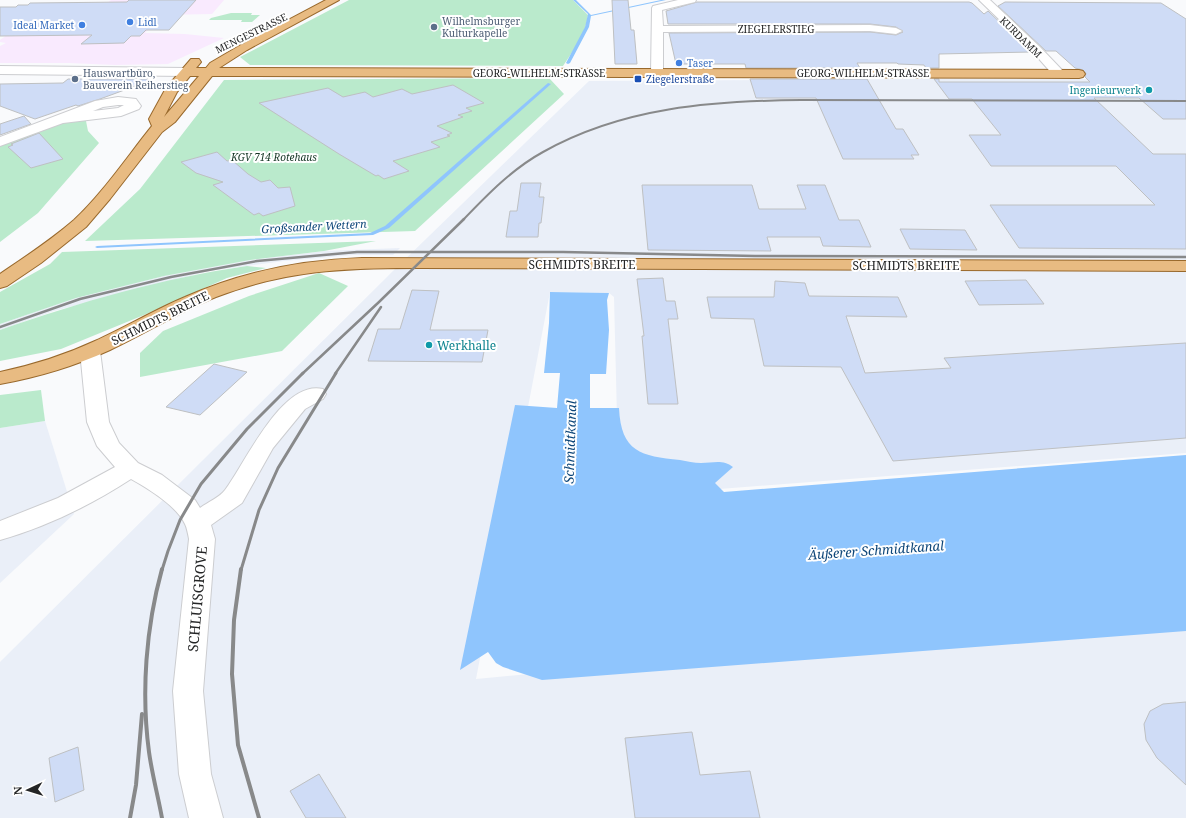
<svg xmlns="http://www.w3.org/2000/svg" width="1186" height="818" font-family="'Noto Serif',serif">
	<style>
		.commercial { fill: #f9eafe }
		.built { fill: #eaeff8 }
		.green { fill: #baeacc }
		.water { fill: #8fc5fd }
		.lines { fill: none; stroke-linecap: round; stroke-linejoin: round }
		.stream { fill: #8fc5fd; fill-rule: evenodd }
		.building { fill: #cfdcf6; stroke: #bec0c2 }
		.minor-casing { stroke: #cccdd0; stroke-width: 2 }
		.major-casing { stroke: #99692c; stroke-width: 2 }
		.minor { fill: #fff; fill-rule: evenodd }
		.major { fill: #e8bb82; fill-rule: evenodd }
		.rail-far3 { stroke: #88898a; stroke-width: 2 }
		.rail-far2 { stroke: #88898a; stroke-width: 2.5 }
		.rail-far1 { stroke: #88898a; stroke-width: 3 }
		.rail { stroke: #88898a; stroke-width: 4 }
		.shop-dot { fill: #3f7fe0; stroke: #fff; stroke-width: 1.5 }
		.service-dot { fill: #5c6f8a; stroke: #fff; stroke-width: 1.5 }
		.transit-dot { fill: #1a4fb4; stroke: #fff; stroke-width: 1.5 }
		.culture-dot { fill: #0f9aa8; stroke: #fff; stroke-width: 1.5 }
		.labels { text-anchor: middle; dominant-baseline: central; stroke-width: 4; stroke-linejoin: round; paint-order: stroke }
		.far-service-label { font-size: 10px; fill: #4e5e75; stroke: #fff; text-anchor: start }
		.far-shop-label { font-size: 10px; fill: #366cbe; stroke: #fff; text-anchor: start }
		.far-street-label { font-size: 10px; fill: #242526; stroke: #fff }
		.far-transit-label { font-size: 10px; fill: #164399; stroke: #fff; text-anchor: start }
		.far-culture-label { font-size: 10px; fill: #0d838f; stroke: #fff; text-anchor: end }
		.far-park-label { font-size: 10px; font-style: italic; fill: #133423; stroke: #fff }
		.far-water-label { font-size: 11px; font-style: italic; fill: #0d4679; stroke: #fff }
		.street-label { font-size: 12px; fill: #242526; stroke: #fff }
		.culture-label { font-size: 12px; fill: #0d838f; stroke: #fff; text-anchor: start }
		.water-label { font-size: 13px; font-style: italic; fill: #0d4679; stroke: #fff }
		.near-street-label { font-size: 14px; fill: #242526; stroke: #fff }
	</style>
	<rect width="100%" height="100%" fill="#f9fafc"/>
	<!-- commercial -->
	<path class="commercial" d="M111 0H224L212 14 163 15 145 33 185 34 224 38 168 64 115 65 69 63H0V46L6 43 0 42V40L31 18 101 8Z"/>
	<!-- built -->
	<g class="built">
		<path d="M924 79H1186V453L668 493 618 458 614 297 609 293 550 292 476 679 1186 612V818H0V662L394 270 589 81Z"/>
		<path d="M400 248 393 255H353L284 261 209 271 54 311 0 330V324L76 298 164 276 250 260 324 251Z"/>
		<path d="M45 421 74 514 0 583V428Z"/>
	</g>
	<!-- green -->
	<g class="green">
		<path d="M349 0H573L588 15C586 33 573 51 563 66L250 65 240 57Z"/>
		<path d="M231 13H252L251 15H260L252 22H241L242 20H209L211 18Z"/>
		<path d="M549 78 564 94 415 231 85 241 140 189 224 80Z"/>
		<path d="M78 118 86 121 88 131 99 143 38 213 0 242V146Z"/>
		<path d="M376 241 324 251 250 260 164 276 76 298 0 324V292L50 264 62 252Z"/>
		<path d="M247 266 266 268 227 278 144 315 61 349 0 361V330C80 302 163 278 247 266Z"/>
		<path d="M319 273 348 286 282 351 140 377V353L163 331 249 296Z"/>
		<path d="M41 390 45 421 0 428V395Z"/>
	</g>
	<!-- water -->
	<path class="water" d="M550 292 609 293 607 300 609 330 606 374H590V408H619C621 452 641 456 680 460 687 461 694 463 701 463 713 463 723 459 733 467L715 483 724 492 1186 455V631L542 680 503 667 496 663 488 652 460 670 515 405 557 408 560 373H544L549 323Z"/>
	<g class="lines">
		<!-- stream -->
		<g class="stream">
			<path d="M573 0H576L591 15 661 0H666L591 16 589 27 570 63 568 64 566 63 585 27 588 14Z"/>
			<path d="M548 83 551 84 389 228 373 235 97 248 95 247 97 246 370 233 385 226Z"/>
		</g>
	</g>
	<!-- building -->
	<g class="building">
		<path d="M129 0H196L169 30H146L140 36H131L124 43 81 44 92 35 0 36V7H16L18 5H28L30 3 127 2Z"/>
		<path d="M612 0H628L631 30H634L637 64H615Z"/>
		<path d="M697 2H969L972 3 984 14 988 11 1031 52 939 54V68H926L924 65 898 64 897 63H857L860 68H746L745 64H676L669 33 870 32 896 35 903 32 896 27 870 24H668L666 11Z"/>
		<path d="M1005 2 1161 3 1186 19V119H1163L1139 98H1094L1153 154H1186V249L1019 248 990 205H1155L1116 166H991L969 135H1001L972 99H949L934 79H939V82H1090L1085 77 1086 73 1083 70 1075 68 1056 51H1046L998 6Z"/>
		<path d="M68 79H148L149 81 100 99 78 106 76 105 35 119 0 106V84L63 83Z"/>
		<path d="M750 79H867L896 129H903L919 155H911L914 159H843L816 98H756Z"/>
		<path d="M453 85 484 103 466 108 472 111 458 115 463 117 437 126 452 133 447 135 450 136 431 142 440 147 393 161 409 171 384 179 378 175 376 176 339 154 259 103 328 88 343 97 365 92 373 97 402 89 412 94Z"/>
		<path d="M24 116 31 124 0 135V124Z"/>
		<path d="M39 133 63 159 31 168 8 147 13 145 11 144Z"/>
		<path d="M217 152 227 161 232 160 248 174 261 182 270 180 278 188 290 187 295 206 263 216 259 213 254 215 213 185 223 182 196 173 181 162Z"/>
		<path d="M521 183H541L539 197H544L541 223H539L538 237H506L510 211H517Z"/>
		<path d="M642 185H752L759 209H806L797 185H825L839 220H859L871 247 823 246 820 237H767L771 251 648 250Z"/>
		<path d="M900 229 965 230 977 250 910 249Z"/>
		<path d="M663 278 666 301H675L678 319H668L678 404H648L642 336H644L637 279Z"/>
		<path d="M1026 280 1044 304 979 305 965 281Z"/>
		<path d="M775 281 805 283 809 296 898 297 907 317 846 316 865 373 951 368 944 358 1186 343V438L893 461 841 367 764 366 754 319 711 318 707 297H774Z"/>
		<path d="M412 290 439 291 430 330H488L482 362 368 361 378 329H400Z"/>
		<path d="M214 364 247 372 200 415 166 407Z"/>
		<path d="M1186 702V785L1157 758 1146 740 1144 724 1150 711 1163 704Z"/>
		<path d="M692 732 700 775 750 771 760 818H635L625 738Z"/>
		<path d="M78 747 84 790 55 802 49 758Z"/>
		<path d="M319 774 346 818H306L290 791Z"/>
	</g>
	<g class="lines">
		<!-- minor casing -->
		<g class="minor-casing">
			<g id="minor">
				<path d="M678 0H696L695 2 662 10 663 26 870 25 896 28 902 31 896 34 870 31 663 32V73L661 76H653L651 73 652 8 653 6Z"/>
				<path d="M979 0H990L1040 47 1063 71 1065 74 1063 77H1055L1032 51Z"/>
				<path d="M0 66 186 68 190 69 192 72 190 75 186 76 0 74Z"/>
				<path d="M118 97 136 99 141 106 139 109 121 116 63 123 0 146V137L95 101ZM118 105H124L118 108 93 111 103 107Z"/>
				<path d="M90 345 97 347 100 351 109 422 119 443 138 463 162 475 195 500 200 508C208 502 220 497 225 490 245 464 282 379 323 389L326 394 323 399 305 409 273 448 242 503 211 525 215 539 203 691 211 774 223 818H189L179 774 173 691 189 539C188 534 187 528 185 524 177 506 147 488 131 479 91 505 46 527 0 540V521L58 498 115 467 97 446 87 422 80 351 83 347Z"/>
			</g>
		</g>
		<!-- major casing -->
		<g class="major-casing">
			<g id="major">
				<path d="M326 0H339L247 50 219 68 1079 70 1083 71 1085 74 1083 77 1079 78 212 76 175 122 162 132 110 199 86 227 41 263 7 286 0 288V274C25 257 51 240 74 220 103 193 127 157 152 126L149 119 166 88 191 59H199L201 62 196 68H206L210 63 239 46ZM190 76H199L164 117 177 92Z"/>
				<path d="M362 258 1186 261V271L419 268C345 268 287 270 216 297 179 312 146 333 110 350 75 366 38 377 0 384V372C33 365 65 355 95 341 126 327 154 310 185 297 241 272 301 260 362 258Z"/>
			</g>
		</g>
		<!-- minor -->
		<use href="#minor" class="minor"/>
		<!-- major -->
		<use href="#major" class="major"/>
		<!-- rail-far3 -->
		<path class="rail-far3" d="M463 220C487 195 512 169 543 152 623 107 712 101 801 100L1186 101"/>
		<!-- rail-far2 -->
		<g class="rail-far2">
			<path d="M0 327 80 299 171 277 257 261 357 252H563L755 256 1186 257"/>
			<path d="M302 374 379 302 464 219"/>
			<path d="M335 374 381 307"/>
		</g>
		<!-- rail-far1 -->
		<g class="rail-far1">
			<path d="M162 570 168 551 180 520 201 484 247 429 303 373"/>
			<path d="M241 570 259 510 278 468 336 373"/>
		</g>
		<!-- rail -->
		<g class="rail">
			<path d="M241 569 234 620 232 674 238 745 259 818"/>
			<path d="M130 818 136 785 142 714"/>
			<path d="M162 818C158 796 152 774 149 752 141 692 146 627 162 569"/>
		</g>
	</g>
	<!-- markers -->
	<g class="shop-dot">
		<circle cx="130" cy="22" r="4"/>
		<circle cx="82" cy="25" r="4"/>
		<circle cx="679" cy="63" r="4"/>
	</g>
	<g class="service-dot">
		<circle cx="434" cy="27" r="4"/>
		<circle cx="75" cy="79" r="4"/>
	</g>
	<rect class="transit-dot" x="634" y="75" width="8" height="8" rx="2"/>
	<g class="culture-dot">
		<circle cx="1149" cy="90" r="4"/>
		<circle cx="429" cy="345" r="4"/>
	</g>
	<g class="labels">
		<!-- far-service labels -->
		<g class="far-service-label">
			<text x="442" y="21">Wilhelmsburger<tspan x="442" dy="12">Kulturkapelle</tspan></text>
			<text x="83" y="73">Hauswartbüro,<tspan x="83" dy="12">Bauverein Reiherstieg</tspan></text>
		</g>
		<!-- far-shop labels -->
		<g class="far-shop-label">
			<text x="138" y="22">Lidl</text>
			<text x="74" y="25" text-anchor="end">Ideal Market</text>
			<text x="687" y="63">Taser</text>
		</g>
		<!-- far-street labels -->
		<g class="far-street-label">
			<text x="776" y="29">ZIEGELERSTIEG</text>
			<text transform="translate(251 33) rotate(-26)">MENGESTRASSE</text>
			<text transform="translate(1021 37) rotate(44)">KURDAMM</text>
			<text x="539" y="73">GEORG-WILHELM-STRASSE</text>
			<text x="863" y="73">GEORG-WILHELM-STRASSE</text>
		</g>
		<!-- far-transit labels -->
		<g class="far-transit-label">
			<text x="646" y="79">Ziegelerstraße</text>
		</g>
		<!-- far-culture labels -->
		<g class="far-culture-label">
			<text x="1141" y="90">Ingenieurwerk</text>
		</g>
		<!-- far-park labels -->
		<g class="far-park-label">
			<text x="274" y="157">KGV 714 Rotehaus</text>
		</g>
		<!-- far-water labels -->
		<g class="far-water-label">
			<text transform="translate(314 226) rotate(-3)">Großsander Wettern</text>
		</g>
		<!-- street labels -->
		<g class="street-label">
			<text x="582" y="264">SCHMIDTS BREITE</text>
			<text x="906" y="265">SCHMIDTS BREITE</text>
			<text transform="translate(160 318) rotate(-26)">SCHMIDTS BREITE</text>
		</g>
		<!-- culture labels -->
		<g class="culture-label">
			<text x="437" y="345">Werkhalle</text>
		</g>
		<!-- water labels -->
		<g class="water-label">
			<text transform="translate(570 442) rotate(-88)">Schmidtkanal</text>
			<text transform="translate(876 550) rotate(-4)">Äußerer Schmidtkanal</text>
		</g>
		<!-- near-street labels -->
		<g class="near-street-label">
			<text transform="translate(197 599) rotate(-85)">SCHLUISGROVE</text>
		</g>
	</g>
	<!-- north arrow -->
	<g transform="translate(28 790) rotate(266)" stroke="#ffffff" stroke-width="3" paint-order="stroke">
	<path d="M0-3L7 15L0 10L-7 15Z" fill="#242526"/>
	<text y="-6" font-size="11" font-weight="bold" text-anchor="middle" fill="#242526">N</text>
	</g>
</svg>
